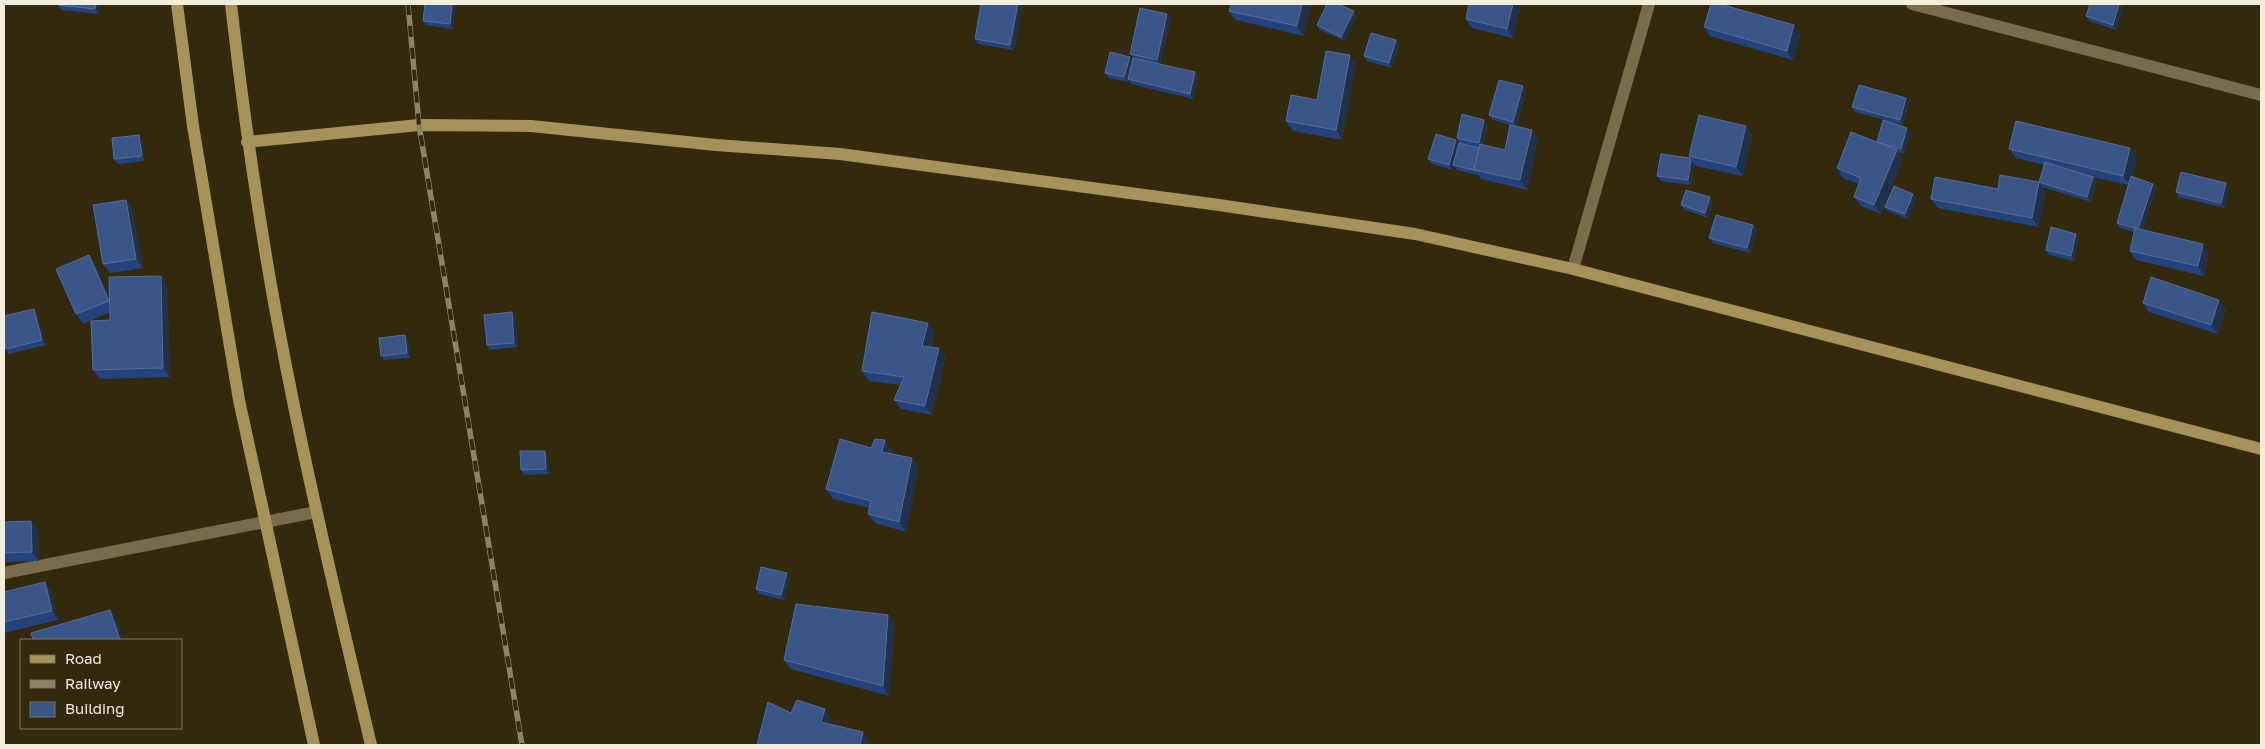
<svg xmlns="http://www.w3.org/2000/svg" width="2265" height="749" font-family="'Golos Text',sans-serif">
	<style>
		.lines { fill: none; stroke-linecap: round; stroke-linejoin: round }
		.street { stroke: #796c4b; stroke-width: 12 }
		.secondary { stroke: #a7925a; stroke-width: 12 }
		.rail-casing { stroke: #8b836c; stroke-width: 5.5 }
		.rail { stroke: #33290d; stroke-width: 4; stroke-dasharray: 11; stroke-linecap: butt }
		.wall { fill: #24437c }
		.shaded-wall { fill: #20314b }
		.building { fill: #3a5587; stroke: #576d94 }
	</style>
	<rect width="100%" height="100%" fill="#33290d"/>
	<g class="lines">
		<!-- street -->
		<g class="street">
			<path d="M1912 4 2261 95"/>
			<path d="M1573 269 1649 4"/>
			<path d="M4 573 316 512"/>
		</g>
		<!-- secondary -->
		<g class="secondary">
			<path d="M177 4 193 126 239 400 314 745"/>
			<path d="M231 4C246 137 266 270 293 401 316 516 344 631 371 745"/>
			<path d="M247 142 419 125 531 126 716 145 840 154 1219 205 1415 234 1573 269 2261 449"/>
		</g>
		<!-- rail casing -->
		<g class="rail-casing">
			<path id="rail" d="M408 4 419 125 522 745"/>
		</g>
		<!-- rail -->
		<use href="#rail" class="rail"/>
	</g>
	<!-- wall -->
	<g class="wall">
		<path d="M58 4H100L98 14 62 10 58 5Z"/>
		<path d="M456 4 453 29 426 25 423 21Z"/>
		<path d="M981 4H1019L1022 7 1014 50 978 44 975 39Z"/>
		<path d="M1311 4 1304 36 1235 20 1229 11Z"/>
		<path d="M1522 4 1513 38 1472 28 1466 19Z"/>
		<path d="M2123 7 2116 30 2090 21 2086 16Z"/>
		<path d="M1167 14 1171 19 1160 64 1198 77 1193 99 1131 84 1128 80V82L1109 78 1105 73 1130 57 1132 60 1133 58 1130 54Z"/>
		<path d="M1357 16 1345 41 1320 30 1317 25Z"/>
		<path d="M1704 27 1801 34 1793 60 1710 36Z"/>
		<path d="M1396 40 1399 45 1392 68 1367 61 1364 56Z"/>
		<path d="M1356 64 1342 140 1293 131 1286 121 1317 100Z"/>
		<path d="M1523 86 1526 91 1517 126 1532 130 1538 139 1527 190 1481 179 1478 175 1457 170 1454 165 1452 170 1432 164 1428 159 1456 140 1458 144 1479 148 1460 143 1457 138 1488 125 1483 145 1505 150 1513 126 1493 120 1489 115Z"/>
		<path d="M1909 103 1903 125 1855 112 1852 107Z"/>
		<path d="M1911 133 1904 154 1898 152 1903 159 1881 214 1861 206 1854 197 1859 184 1843 178 1837 168 1877 142Z"/>
		<path d="M139 135 142 140 145 161 118 164 114 159Z"/>
		<path d="M1752 135 1743 176 1695 166 1694 164 1691 185 1661 181 1657 176 1690 158 1689 156Z"/>
		<path d="M2009 149 2137 157 2132 177 2153 184 2156 188 2143 230 2209 253 2204 276 2136 260 2130 251 2134 232 2120 228 2117 223 2128 185 2093 177 2097 181 2091 202 2042 187 2039 182 2044 165 2016 158Z"/>
		<path d="M2039 182 2045 191 2039 227 1938 208 1931 199 1998 189Z"/>
		<path d="M2226 183 2229 188 2225 208 2179 197 2176 192Z"/>
		<path d="M1913 194 1916 198 1908 219 1888 211 1885 207Z"/>
		<path d="M126 200 132 209 143 268 110 273 103 264Z"/>
		<path d="M1713 202 1708 218 1685 210 1681 205Z"/>
		<path d="M1753 225 1757 230 1750 253 1713 243 1709 238Z"/>
		<path d="M2076 234 2079 239 2074 261 2049 255 2046 250Z"/>
		<path d="M89 255 95 264 109 297 161 276 167 285 170 377 100 379 93 370 110 320V312L83 324 76 314Z"/>
		<path d="M2143 303 2226 309 2218 334 2149 312Z"/>
		<path d="M37 314 46 345 9 354 6 349Z"/>
		<path d="M515 317 518 347 490 350 487 345Z"/>
		<path d="M935 332 931 347 939 348 946 357 932 415 901 409 894 400 901 385 869 381 862 371Z"/>
		<path d="M409 340 410 358 384 360 381 356Z"/>
		<path d="M871 448 892 450 891 453 912 458 919 467 906 532 875 523 868 514 870 508 833 499 826 489Z"/>
		<path d="M548 456 549 474 524 475 521 470Z"/>
		<path d="M31 521 38 530 39 561 4 562V522Z"/>
		<path d="M790 578 784 600 759 594 756 589Z"/>
		<path d="M51 591 58 620 4 633V592Z"/>
		<path d="M888 615 895 624 889 696 791 669 784 660Z"/>
	</g>
	<!-- shaded-wall -->
	<g class="shaded-wall">
		<path d="M96 4H100L98 14 95 9Z"/>
		<path d="M452 4H456L453 29 450 24Z"/>
		<path d="M1018 4H1019L1022 7 1014 50 1010 45Z"/>
		<path d="M1302 4H1311L1304 36 1297 26Z"/>
		<path d="M1513 4H1522L1513 38 1507 29Z"/>
		<path d="M2119 4H2121L2123 7 2116 30 2113 25Z"/>
		<path d="M1354 11 1357 16 1345 41 1341 37Z"/>
		<path d="M1167 14 1171 19 1160 65 1157 60Z"/>
		<path d="M1794 25 1801 34 1793 60 1787 51Z"/>
		<path d="M1396 40 1399 45 1392 68 1389 63Z"/>
		<path d="M1350 55 1356 64 1342 140 1336 130Z"/>
		<path d="M1130 57 1133 62 1128 82 1124 77Z"/>
		<path d="M1195 72 1198 77 1193 99 1190 94Z"/>
		<path d="M1523 86 1526 91 1517 127 1513 122Z"/>
		<path d="M1906 98 1909 103 1903 125 1900 120Z"/>
		<path d="M1484 120 1488 125 1482 148 1479 143Z"/>
		<path d="M1746 126 1752 135 1743 176 1736 167Z"/>
		<path d="M1907 128 1911 133 1904 154 1901 149Z"/>
		<path d="M1532 130 1538 139 1527 190 1520 180Z"/>
		<path d="M139 135 142 140 145 161 142 156Z"/>
		<path d="M1456 140 1459 145 1452 170 1449 165Z"/>
		<path d="M2130 148 2137 157 2130 185 2123 176Z"/>
		<path d="M1897 150 1903 159 1881 214 1874 205Z"/>
		<path d="M1691 160 1694 164 1691 185 1688 180Z"/>
		<path d="M2093 177 2097 181 2091 202 2087 197Z"/>
		<path d="M2039 182 2045 191 2039 227 2032 218Z"/>
		<path d="M2226 183 2229 188 2225 208 2221 203Z"/>
		<path d="M2153 184 2156 188 2142 234 2138 230Z"/>
		<path d="M1913 194 1916 198 1908 219 1905 214Z"/>
		<path d="M1710 197 1713 202 1708 218 1705 213Z"/>
		<path d="M126 200 132 209 143 268 136 259Z"/>
		<path d="M1753 225 1757 230 1750 253 1747 248Z"/>
		<path d="M2076 234 2079 239 2074 261 2071 256Z"/>
		<path d="M2203 244 2209 253 2204 276 2198 266Z"/>
		<path d="M89 255 95 264 115 310 109 301Z"/>
		<path d="M161 276 167 285 170 377 163 368Z"/>
		<path d="M2219 300 2226 309 2218 334 2211 325Z"/>
		<path d="M34 309 37 314 46 345 42 340Z"/>
		<path d="M512 312 515 317 518 347 514 343Z"/>
		<path d="M928 323 935 332 928 355 922 346Z"/>
		<path d="M405 335 409 340 410 358 407 353Z"/>
		<path d="M939 348 946 357 932 415 925 406Z"/>
		<path d="M885 440 892 450 889 461 882 452Z"/>
		<path d="M545 451 548 456 549 474 546 469Z"/>
		<path d="M912 458 919 467 906 532 899 522Z"/>
		<path d="M31 521 38 530 39 561 32 552Z"/>
		<path d="M787 573 790 578 784 600 781 595Z"/>
		<path d="M45 582 51 591 58 620 52 611Z"/>
		<path d="M110 610 117 619 123 640H120Z"/>
		<path d="M888 615 895 624 889 696 883 686Z"/>
		<path d="M825 709 832 718 827 732 821 722Z"/>
		<path d="M863 732 870 741 869 745H860Z"/>
	</g>
	<!-- building -->
	<g class="building">
		<path d="M58 4H96L95 9 58 5Z"/>
		<path d="M425 4H452L450 24 423 21Z"/>
		<path d="M981 4H1018L1010 45 975 39Z"/>
		<path d="M1231 4H1302L1297 26 1229 11Z"/>
		<path d="M1327 4H1338L1354 11 1341 37 1317 25Z"/>
		<path d="M1469 4H1513L1507 29 1466 19Z"/>
		<path d="M1711 4H1720L1794 25 1787 51 1704 27Z"/>
		<path d="M2090 4H2119L2113 25 2086 16Z"/>
		<path d="M1140 8 1167 14 1157 60 1130 54Z"/>
		<path d="M1371 33 1396 40 1389 63 1364 56Z"/>
		<path d="M1326 51 1350 55 1336 130 1286 121 1291 95 1317 100Z"/>
		<path d="M1110 52 1130 57 1124 77 1105 73Z"/>
		<path d="M1133 58 1195 72 1190 94 1128 79Z"/>
		<path d="M1499 80 1523 86 1513 122 1489 115Z"/>
		<path d="M1859 85 1906 98 1900 120 1852 107Z"/>
		<path d="M1462 114 1484 120 1479 143 1457 138Z"/>
		<path d="M1699 115 1746 126 1736 167 1689 156Z"/>
		<path d="M1883 120 1907 128 1901 149 1877 142Z"/>
		<path d="M2016 121 2130 148 2123 176 2009 149Z"/>
		<path d="M1510 125 1532 130 1520 180 1474 170 1480 144 1505 150Z"/>
		<path d="M1851 132 1897 150 1874 205 1854 197 1861 178 1837 168Z"/>
		<path d="M1436 134 1456 140 1449 165 1428 159Z"/>
		<path d="M139 135 142 156 114 159 112 138Z"/>
		<path d="M1459 143 1479 148 1474 170 1453 165Z"/>
		<path d="M1661 154 1690 158 1691 160 1688 180 1657 176Z"/>
		<path d="M2045 162 2093 177 2087 197 2039 182Z"/>
		<path d="M2181 172 2226 183 2221 203 2176 192Z"/>
		<path d="M2000 175 2039 182 2032 218 1931 199 1935 177 1998 189Z"/>
		<path d="M2131 176 2153 184 2138 229 2117 223Z"/>
		<path d="M1894 186 1913 194 1905 214 1885 207Z"/>
		<path d="M1686 190 1710 197 1705 213 1681 205Z"/>
		<path d="M126 200 136 259 103 264 93 205Z"/>
		<path d="M1716 215 1753 225 1747 248 1709 238Z"/>
		<path d="M2051 227 2076 234 2071 256 2046 250Z"/>
		<path d="M2135 228 2203 244 2198 266 2130 251Z"/>
		<path d="M89 255 109 301 76 314 56 269Z"/>
		<path d="M161 276 163 368 93 370 91 321 110 320 109 277Z"/>
		<path d="M2151 277 2219 300 2211 325 2143 303Z"/>
		<path d="M34 309 42 340 6 349 4 340V316Z"/>
		<path d="M512 312 514 343 487 345 484 315Z"/>
		<path d="M872 312 928 323 922 346 939 348 925 406 894 400 904 377 862 371Z"/>
		<path d="M405 335 407 353 381 356 379 338Z"/>
		<path d="M840 439 871 448 875 439 885 440 882 452 912 458 899 522 868 514 871 501 826 489Z"/>
		<path d="M520 451H545L546 469 521 470Z"/>
		<path d="M31 521 32 552 4 553V522Z"/>
		<path d="M761 567 787 573 781 595 756 589Z"/>
		<path d="M45 582 52 611 4 622V592Z"/>
		<path d="M796 604 888 615 883 686 784 660Z"/>
		<path d="M110 610 120 640H33L31 633Z"/>
		<path d="M797 700 825 709 821 722 863 732 860 745H757L768 702 791 713Z"/>
	</g>
	<!-- border -->
	<rect width="2265" height="749" fill="none" stroke="#f3eddc" stroke-width="10"/>
	<!-- legend -->
	<rect x="20" y="639" width="162" height="90" fill="#33290d" stroke="#807760"/>
	<rect x="30" y="655" width="25" height="8" fill="#a7925a" stroke="#807760"/>
	<text x="65" y="664" font-size="15" fill="#f3eddc">Road</text>
	<rect x="30" y="680" width="25" height="8" fill="#8b836c" stroke="#807760"/>
	<text x="65" y="689" font-size="15" fill="#f3eddc">Railway</text>
	<rect x="30" y="702" width="25" height="15" fill="#3a5587" stroke="#807760"/>
	<text x="65" y="714" font-size="15" fill="#f3eddc">Building</text>
</svg>
